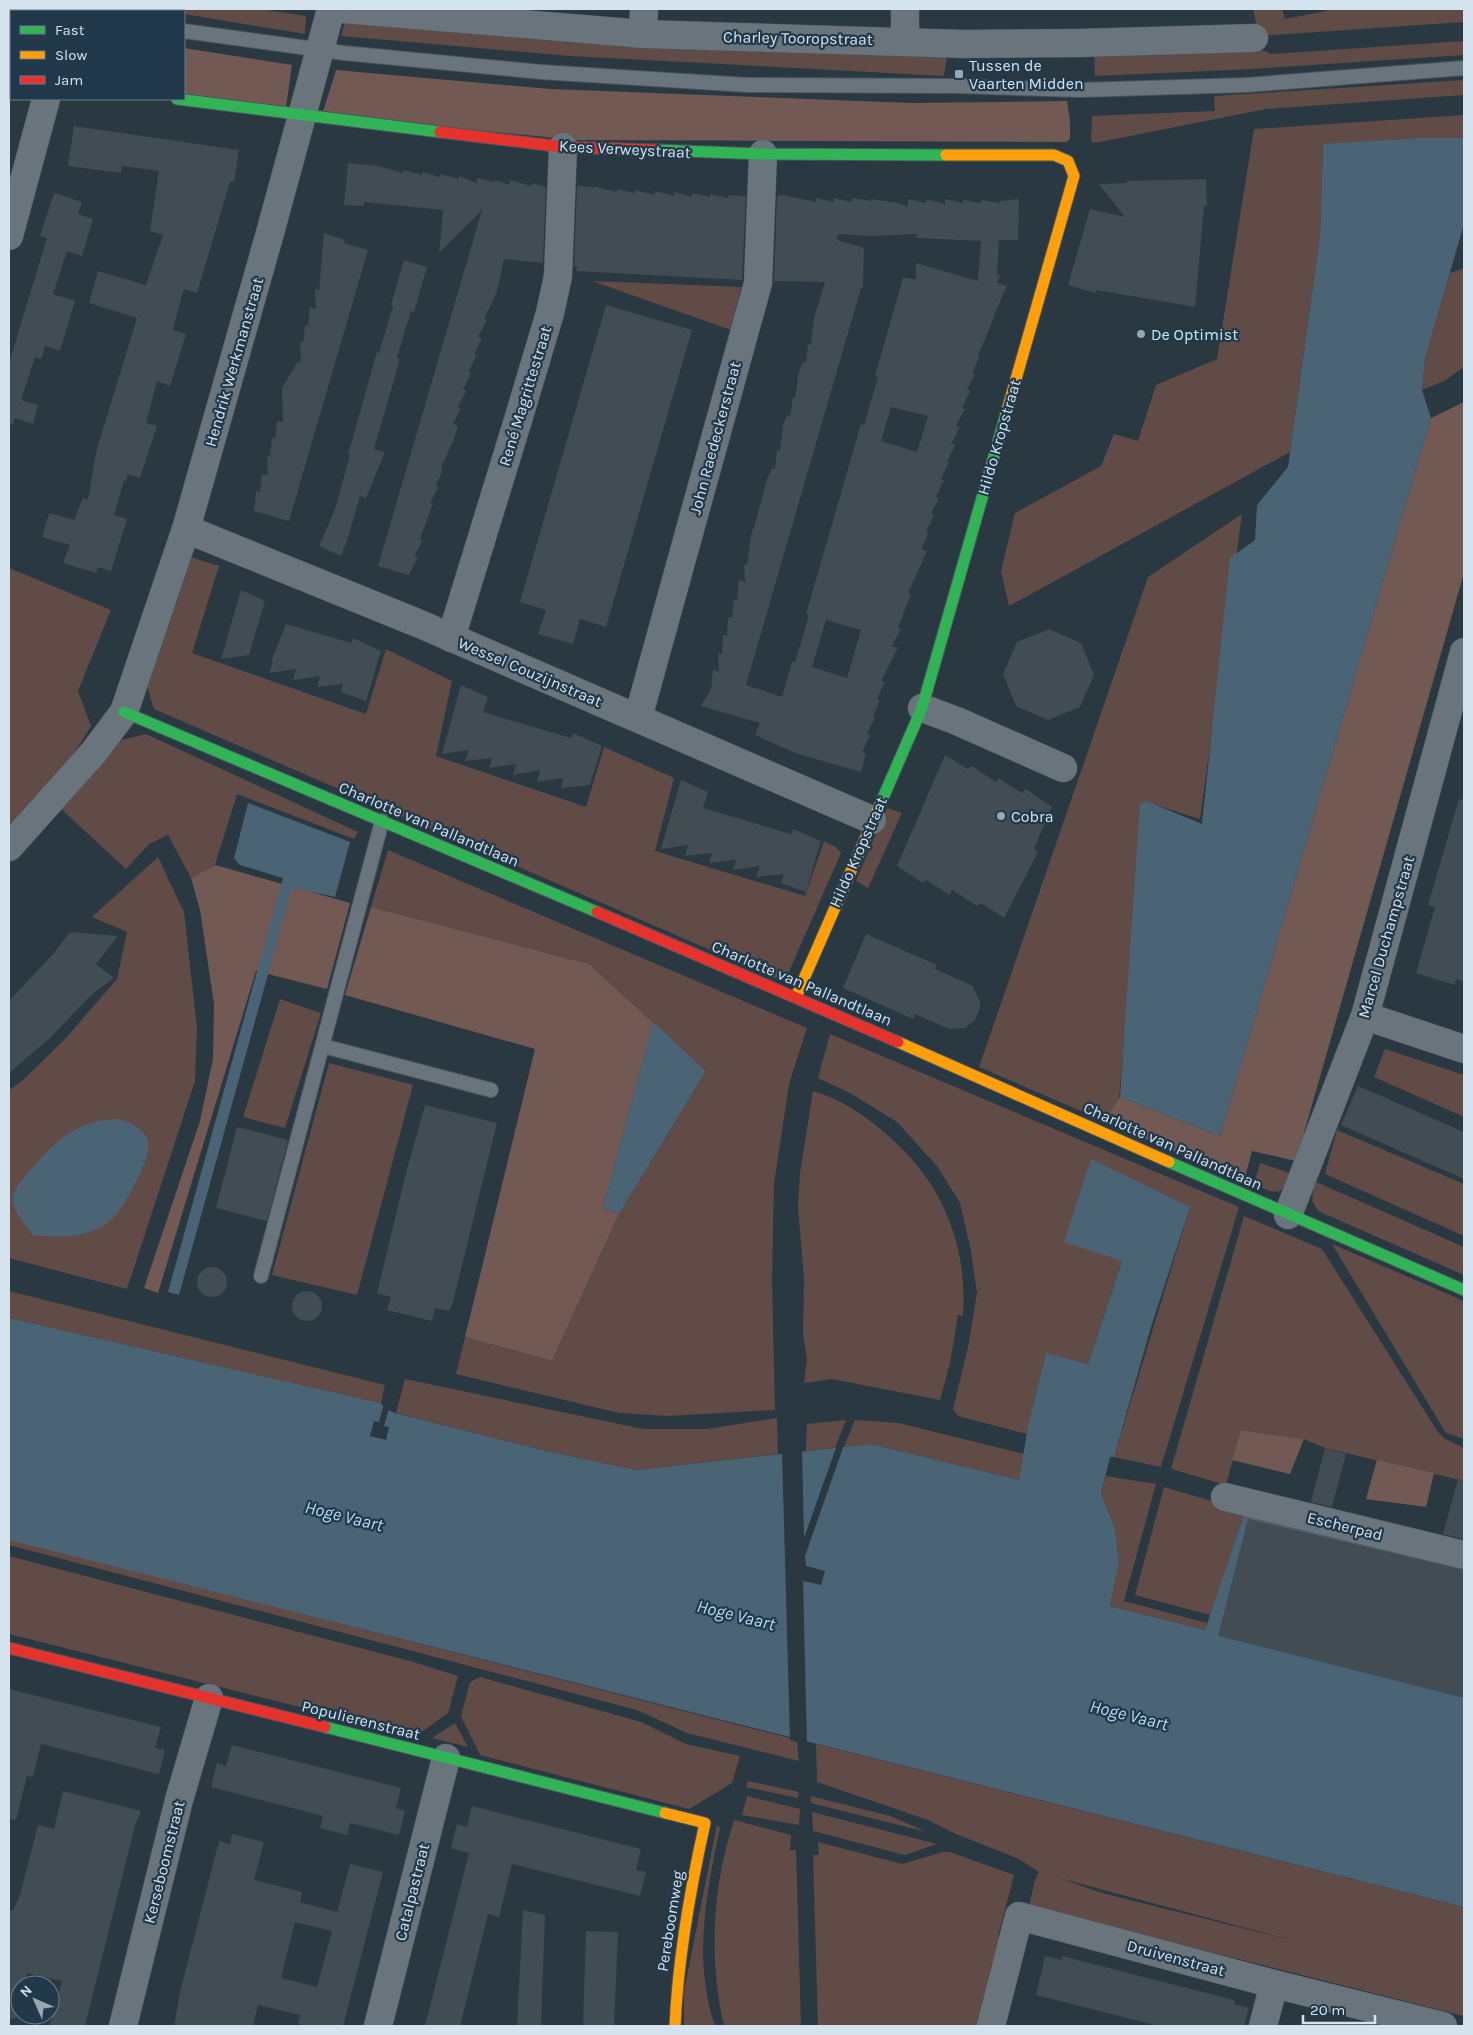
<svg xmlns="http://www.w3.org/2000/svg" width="1473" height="2035" font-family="Karla,sans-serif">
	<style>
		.green { fill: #614b47; fill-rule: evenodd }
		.forest { fill: #725954 }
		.water { fill: #4b6475 }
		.pier { fill: #2a3841 }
		.building { fill: #414c53; fill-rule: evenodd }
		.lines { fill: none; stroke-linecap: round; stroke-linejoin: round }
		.lane-casing { stroke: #4a565e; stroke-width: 16 }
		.street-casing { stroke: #4a565e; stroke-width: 29 }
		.fast-casing { stroke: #4a565e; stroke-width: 13 }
		.slow-casing { stroke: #4a565e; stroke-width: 13 }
		.jam-casing { stroke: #4a565e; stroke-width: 13 }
		.lane { stroke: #69747c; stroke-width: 14 }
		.street { stroke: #69747c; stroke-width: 28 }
		.fast { stroke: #30b455; stroke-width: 11 }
		.slow { stroke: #ff9f0a; stroke-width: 11 }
		.jam { stroke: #e5322d; stroke-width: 11 }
		.poi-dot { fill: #99a7b1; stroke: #21394a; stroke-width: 2 }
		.labels { text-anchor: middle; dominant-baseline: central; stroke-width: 4.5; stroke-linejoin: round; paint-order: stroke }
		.street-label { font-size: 16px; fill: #d5e3ee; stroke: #21394a }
		.poi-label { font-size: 16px; fill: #d5e3ee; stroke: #21394a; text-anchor: start }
		.water-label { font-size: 18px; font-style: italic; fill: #b5ddfa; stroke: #21394a }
	</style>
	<rect width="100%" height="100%" fill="#2a3841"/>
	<!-- green -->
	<g class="green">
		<path d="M155 9H260L306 16 305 34 184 14V11Z"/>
		<path d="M1253 9H1282L1285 19 1336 9H1464V22L1259 36Z"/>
		<path d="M345 21 947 56 944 76 570 56 341 36Z"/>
		<path d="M1464 41V55L1253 69 1095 76 1094 51 1256 47 1271 54Z"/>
		<path d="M1464 80V95L1266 109 1095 143 1091 141 1092 116 1215 111 1214 96Z"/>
		<path d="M1464 115V138H1418L1323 145 1320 236 1290 452 1009 606 1001 571 1015 513 1101 466 1114 434 1138 441 1156 385 1217 359 1254 129Z"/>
		<path d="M1464 268V367L1444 381 1422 390 1425 359 1450 273Z"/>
		<path d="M592 281 741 287 731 330Z"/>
		<path d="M1242 514 1200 819 1146 802 1119 1099 1104 1121 979 1067 1148 577Z"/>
		<path d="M184 555 219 566 192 653 366 714 386 649 452 681 436 756 586 807 604 747 674 778 655 851 805 896 824 841 837 848 841 853 788 974 775 978 154 709 143 674Z"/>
		<path d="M9 568 111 610 78 691 91 726 59 777 9 825Z"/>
		<path d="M146 734 358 832 354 839 237 794 215 865 191 878 168 835 149 844 126 869 58 806 110 743Z"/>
		<path d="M887 808 902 813 868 888 856 881Z"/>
		<path d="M388 850 807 1028 789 1084 774 1184 772 1280 775 1410 667 1416 619 1413 456 1374 465 1337 552 1361 619 1214 706 1071 589 964 371 907Z"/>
		<path d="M158 857 184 912 197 1028 195 1081 127 1289 9 1258V1090L23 1080 65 1039 117 979 127 932 92 917Z"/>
		<path d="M280 999 321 1013 285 1128 243 1117Z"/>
		<path d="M830 1034 1239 1207 1161 1467 1114 1457 1190 1207 1122 1261 1088 1364 1046 1353 1027 1434 958 1416 953 1409 968 1347 977 1293 971 1251 960 1203 937 1166 897 1122 852 1094 818 1078Z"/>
		<path d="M1385 1049 1464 1075V1117L1374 1077Z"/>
		<path d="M329 1063 413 1085 357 1295 272 1275Z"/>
		<path d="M813 1091C839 1099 859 1111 879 1128 939 1176 968 1239 963 1316L958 1315 950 1363 940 1400 832 1379 804 1383 807 1359 803 1335 804 1279 798 1208 800 1173Z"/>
		<path d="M1337 1130 1464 1184V1236L1325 1174Z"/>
		<path d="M1260 1163 1296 1175C1280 1196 1277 1195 1254 1184Z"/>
		<path d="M1314 1181 1464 1247V1275L1318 1211 1312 1201Z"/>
		<path d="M1244 1216 1322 1249 1438 1432 1445 1439 1464 1448V1481L1325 1448 1304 1439 1241 1430 1226 1485 1171 1469Z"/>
		<path d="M1332 1244 1464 1301V1439L1446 1433Z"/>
		<path d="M9 1291 385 1385 381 1403 9 1318Z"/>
		<path d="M405 1379 643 1429H707L777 1418 778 1454 636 1470 547 1451 396 1413Z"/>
		<path d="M846 1420 835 1448 806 1451 807 1424Z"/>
		<path d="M855 1420 899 1423 1024 1454 1019 1480 871 1444 844 1447Z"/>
		<path d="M1106 1476 1156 1484 1124 1601 1207 1623 1205 1630 1110 1606 1119 1561 1115 1528 1101 1494Z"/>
		<path d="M1164 1487 1245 1511 1210 1615 1135 1595Z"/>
		<path d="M9 1539 797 1740 799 1761 687 1733 637 1710 9 1545Z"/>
		<path d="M9 1556 410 1661 458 1676 448 1713 416 1736 9 1634Z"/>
		<path d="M480 1677 641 1722 686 1744 740 1756 732 1783 689 1809 480 1755 461 1716 470 1682Z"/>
		<path d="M455 1723 468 1747 432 1738Z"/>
		<path d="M816 1744 1464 1907V2016L1029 1906 1035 1880 1039 1872 1019 1859 956 1834 928 1820 817 1782ZM1059 1878 1302 1943 1102 1893Z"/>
		<path d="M748 1781 799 1792 798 1798 746 1787Z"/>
		<path d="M747 1796 800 1809 799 1825 742 1815Z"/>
		<path d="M811 1796 890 1816 927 1832 811 1803Z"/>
		<path d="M812 1812 937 1844 905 1855 813 1831Z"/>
		<path d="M734 1820 791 1835 790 1850H796L801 2026H725L722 2018C709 1951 713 1885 734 1820Z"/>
		<path d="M717 1825 720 1828C706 1893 693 1961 715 2026H684V1991Z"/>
		<path d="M818 1842 902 1864 943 1852H950L1014 1875 998 1936 1003 1940 981 2026H818L813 1855H819Z"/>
	</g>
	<!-- forest -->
	<g class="forest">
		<path d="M184 48 292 65 285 114 184 94Z"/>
		<path d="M336 70 551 89 912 103 1067 101 1070 121V139L1066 142 577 140 322 115Z"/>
		<path d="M1464 402V573L1296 1161 1252 1151 1244 1181 1104 1121 1120 1097 1220 1136 1431 418Z"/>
		<path d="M215 865 350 903 327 989 256 971 158 1293 144 1288 200 1121 213 1059 214 1004 200 910 191 878Z"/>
		<path d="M371 907 589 964 706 1071 653 1023 603 1208 619 1214 552 1361 465 1337 535 1049 345 995Z"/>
		<path d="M1241 1430 1304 1439 1290 1474 1232 1460Z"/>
		<path d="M1377 1460 1434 1473 1426 1507 1366 1499Z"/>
	</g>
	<!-- water -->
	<g class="water">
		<path d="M1418 138H1464V224L1425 359 1422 390 1431 418 1220 1136 1120 1097 1140 804 1146 801 1202 824 1230 558 1255 540 1257 505 1288 467 1320 236 1323 144Z"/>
		<path d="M248 803 350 842 335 897 292 888 179 1295 168 1292 283 878 240 865 234 858Z"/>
		<path d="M653 1022 706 1071 619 1214 603 1208Z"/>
		<path d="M119 1119C132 1124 143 1127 148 1141 153 1155 126 1202 117 1214 113 1219 105 1225 99 1228 77 1239 55 1237 32 1235 25 1222 12 1212 13 1197 14 1188 26 1175 32 1168 59 1138 77 1120 119 1119Z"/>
		<path d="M1091 1159 1190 1207 1151 1327 1114 1457H1110L1101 1494 1115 1528 1119 1562 1110 1606 1205 1630 1245 1511 1464 1568V1907L9 1540V1318L381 1403 385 1409 395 1413 547 1451 636 1470 871 1444 1019 1480 1028 1427 1046 1353 1088 1364 1122 1261 1064 1242Z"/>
	</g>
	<!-- pier -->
	<g class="pier">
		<path d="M384 1403 389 1408 384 1426 389 1427 386 1440 370 1436 374 1421 379 1422Z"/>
		<path d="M837 1445H844L805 1556 806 1566 825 1571 821 1585 803 1581 807 1745 790 1740 782 1451 802 1449 804 1538Z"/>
	</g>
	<!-- building -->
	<g class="building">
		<path d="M74 126 239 150 234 182H230L197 293 184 289 179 306 173 330 186 334 170 386 157 381 146 423 157 426 140 478 128 474 126 481 124 480 114 515 127 519 111 571 98 567 96 573 63 563 70 545 42 537 49 513 74 520 83 498 88 500 96 452 137 318 89 303 98 271 146 285 163 235 150 231 159 171 122 166 121 173 68 166Z"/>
		<path d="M348 163 378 166 403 173V170L422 175V172L440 177V174L459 179V176L477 183V178L495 182V180L509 185 510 180 531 186 532 183 546 187 543 263 504 259 497 291 484 319 487 320 478 337 482 338 474 355H477L468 372 471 373 463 390 466 391 458 407 461 408 453 424 458 426 453 441 441 468 443 469 436 486 438 487 430 503 433 504 420 539 423 540 414 556 418 557 409 575 378 566 482 210 439 253 443 210 364 202V206L344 205Z"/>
		<path d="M1206 179 1207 206H1204L1195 307 1096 290 1095 293 1068 285 1090 209 1125 217 1099 184 1127 183V181Z"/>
		<path d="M577 186 596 187 617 192V189L635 193V190L655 195V191L674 196V192L692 197V193L710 197V194L728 198 729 195 746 196 742 280 576 271 577 266H574Z"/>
		<path d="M54 193 82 202 78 214 93 219 82 256 67 251 53 294 75 301 60 351 45 346 41 359 35 357 21 400 38 405 33 424 15 418 13 425 9 424V363L47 238 40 236Z"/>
		<path d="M782 195 816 202V198L834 202V198L852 202V198L871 201V199L899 203 908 207V199L926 203V199L945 204V199L963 203V200L981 203V200L1000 203V201L1019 199 1018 240H999L997 274 1000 275 997 283 1007 286 995 313 989 330 978 355 980 356 972 373 975 374 967 390 970 391 962 408 965 409 956 426 960 427 951 444 955 445 947 462H949L941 479 944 480 936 497 939 498 931 514 934 515 926 532 929 533 921 549 927 551 908 593 911 594 898 628 901 629 892 646 898 647 881 681 885 682 877 699 880 700 873 717H875L867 734 870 735 862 752 866 753 861 772 795 753 755 735 760 723 701 706 711 689 713 670 719 672 718 653 722 654 723 635 727 636 728 617 732 618 734 599 737 600 739 580 745 582 744 564 747 565 751 536 753 528H754L767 479 772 468 775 469 777 450 780 451 783 425 787 415 790 416 793 397 795 398 799 371 803 362H806L808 344 811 345 814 318 825 282 774 281 777 196ZM838 234 871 236 917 234 916 238 981 241 978 281 916 263V279L903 278 875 376 878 377 864 425 861 424 806 614 809 615 802 639 795 662H792L782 697 746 685 861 288H863L864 248 837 240ZM891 407 928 416 917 452 881 441ZM826 620 861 630 847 678 812 667Z"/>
		<path d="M324 233 345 240 344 243 368 250 289 521 254 511 256 491 260 492 262 474 268 475 267 456 270 457 272 438 275 439 277 421 283 422 282 388 298 361 301 362 300 342 303 343 305 325 308 326 310 307 316 309 315 289 319 290Z"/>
		<path d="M404 260 427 267 414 312 411 311 404 334 397 358 400 359 374 449 385 452 366 498 360 496 347 541 341 556 319 546 335 509 350 455 348 454 353 437 377 352 379 353 393 306 391 305Z"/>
		<path d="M606 305 692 330 606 627 580 619 573 644 538 634 546 610 520 602Z"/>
		<path d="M241 590 265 601 249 655 221 659Z"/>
		<path d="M286 624 351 643 353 638 381 651 366 701 341 692 343 684 317 687 320 676 293 680 296 669 269 673 273 661 271 662Z"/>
		<path d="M1049 629 1081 643 1094 675 1080 707 1048 720 1016 706 1003 674 1017 642Z"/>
		<path d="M461 685 488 697 483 712 571 738 573 733 602 746 590 785 561 788 563 778 537 782 540 770 513 775 516 764 489 768 492 758 465 761 469 750 442 754Z"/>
		<path d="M945 755 968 769 972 766 996 782 998 778 1022 793 1026 789 1052 807 1034 849 1038 852 1004 918 981 903 977 906 952 890 950 895 926 880 923 883 897 866Z"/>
		<path d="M681 780 708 792 703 808 791 834 793 829 821 841 806 892 781 883 784 874 756 877 760 866 733 870 736 860 709 863 712 853 685 856 688 845 661 849Z"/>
		<path d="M1459 799 1464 800V982L1456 979 1455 985 1416 973 1435 907 1428 905Z"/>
		<path d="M70 932 118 936 96 964 114 978 91 995 50 1038 9 1073V1001L53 954Z"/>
		<path d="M866 934 937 965 935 969 973 986 980 1002V1008L975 1020 965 1028 949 1029 915 1014 913 1019 843 988Z"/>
		<path d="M1358 1086 1464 1132V1179L1341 1125Z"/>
		<path d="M425 1105 497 1123 453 1302 449 1311 435 1308 432 1321 387 1310 391 1297 377 1293 407 1169Z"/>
		<path d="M237 1127 288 1140 267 1221 216 1208Z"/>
		<circle cx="212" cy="1282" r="15"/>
		<circle cx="307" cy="1306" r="15"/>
		<path d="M1325 1448 1346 1454 1332 1507 1311 1502Z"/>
		<path d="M1458 1479 1464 1480V1539L1443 1534Z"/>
		<path d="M1248 1519 1464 1570V1698L1218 1636Z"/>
		<path d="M9 1689 161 1727 155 1748 165 1750 159 1774 41 1744 33 1777 27 1776 16 1820 9 1819Z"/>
		<path d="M232 1745 401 1788 396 1808 405 1811 399 1835 350 1823 347 1835 320 1828 323 1816 211 1787 217 1763 226 1766Z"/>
		<path d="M63 1791 141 1811 135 1826 85 2026H50L62 1981 27 1973 24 1985H20V2001L15 2019 9 2018V1910L13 1911 20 1895 38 1825 54 1829Z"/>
		<path d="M472 1806 641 1849 636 1870 646 1872 640 1896 512 1864 499 1917 488 1914 460 2026H425L469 1853 451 1848 457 1824 467 1827Z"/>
		<path d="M232 1834 264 1842 254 1880 302 1892 300 1902 337 1912 350 1864 383 1872 343 2026H308L298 2024 300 2015 258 2005 253 2026H174L180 1992 219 1841 230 1844ZM295 1922 332 1931 317 1987 281 1978Z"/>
		<path d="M523 1910 545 1915 541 2026H517Z"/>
		<path d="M586 1931 618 1932 614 2026H583Z"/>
		<path d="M1045 1956 1062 1960V1956L1234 2000V2004L1249 2008 1244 2026H1159L1036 1995Z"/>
	</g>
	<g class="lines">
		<!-- lane casing -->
		<g class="lane-casing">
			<g id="lane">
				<path d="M39 9 54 11"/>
				<path d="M184 31 344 53 541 72 748 85 958 86 1080 90 1246 85 1464 68"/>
				<path d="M323 1046 491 1090"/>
				<path d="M261 1276 382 821"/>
			</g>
		</g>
		<!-- street casing -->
		<g class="street-casing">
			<g id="street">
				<path d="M342 9 643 34 964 44 1080 43 1254 38"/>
				<path d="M643 34 644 9"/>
				<path d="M905 41V9"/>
				<path d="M9 73H11"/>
				<path d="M9 236 46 99"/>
				<path d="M186 529 420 624 872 820"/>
				<path d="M451 638 518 420 550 313 558 276 563 147"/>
				<path d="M922 708 957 721 1063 768"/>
				<path d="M638 718 758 283 763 154"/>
				<path d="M9 847 94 752 124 712 186 529 270 233 331 9"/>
				<path d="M1365 1016 1464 1049"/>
				<path d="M1288 1215 1365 1016 1464 652"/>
				<path d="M1225 1497 1464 1555"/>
				<path d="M123 2026 179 1800 209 1698"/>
				<path d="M378 2026 446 1758"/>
				<path d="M991 2026 1019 1916 1274 1984 1443 2026"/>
				<path d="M1263 2026 1274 1984"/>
			</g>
		</g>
		<!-- fast casing -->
		<g class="fast-casing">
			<g id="fast">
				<path d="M177 99 440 132"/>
				<path d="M656 150 763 154 946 155"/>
				<path d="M124 712 597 912"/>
				<path d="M879 807 922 708 1006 414"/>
				<path d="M1169 1162 1464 1290"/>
				<path d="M325 1727 665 1813"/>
			</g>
		</g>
		<!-- slow casing -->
		<g class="slow-casing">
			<g id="slow">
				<path d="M946 155H1054L1068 161 1074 176 1006 414"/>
				<path d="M796 997 879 807"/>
				<path d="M898 1042 1169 1162"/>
				<path d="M665 1813 705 1823C690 1890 678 1957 675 2026"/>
			</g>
		</g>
		<!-- jam casing -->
		<g class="jam-casing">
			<g id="jam">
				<path d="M440 132 563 147 656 150"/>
				<path d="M597 912 898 1042"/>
				<path d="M9 1648 325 1727"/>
			</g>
		</g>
		<!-- lane -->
		<use href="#lane" class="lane"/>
		<!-- street -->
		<use href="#street" class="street"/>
		<!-- fast -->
		<use href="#fast" class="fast"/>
		<!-- slow -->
		<use href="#slow" class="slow"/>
		<!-- jam -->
		<use href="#jam" class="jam"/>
	</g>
	<!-- markers -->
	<g class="poi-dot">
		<rect x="954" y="69" width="10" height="10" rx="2.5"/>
		<circle cx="1141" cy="334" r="5"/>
		<circle cx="1001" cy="816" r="5"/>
	</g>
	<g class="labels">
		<!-- street labels -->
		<g class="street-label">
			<text transform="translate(798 38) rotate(1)">Charley Tooropstraat</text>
			<text transform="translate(625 149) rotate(3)">Kees Verweystraat</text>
			<text transform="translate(234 362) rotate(-74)">Hendrik Werkmanstraat</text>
			<text transform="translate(525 396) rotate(-73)">René Magrittestraat</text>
			<text transform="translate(999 437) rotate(-74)">Hildo Kropstraat</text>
			<text transform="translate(715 438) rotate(-75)">John Raedeckerstraat</text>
			<text transform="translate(530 672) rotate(23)">Wessel Couzijnstraat</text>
			<text transform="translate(429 824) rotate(23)">Charlotte van Pallandtlaan</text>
			<text transform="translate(858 852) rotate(-66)">Hildo Kropstraat</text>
			<text transform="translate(1386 937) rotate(-74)">Marcel Duchampstraat</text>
			<text transform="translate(802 983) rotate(23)">Charlotte van Pallandtlaan</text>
			<text transform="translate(1173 1146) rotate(24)">Charlotte van Pallandtlaan</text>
			<text transform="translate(1345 1526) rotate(14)">Escherpad</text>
			<text transform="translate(361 1720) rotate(14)">Populierenstraat</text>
			<text transform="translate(164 1862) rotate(-76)">Kerseboomstraat</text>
			<text transform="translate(412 1892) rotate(-76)">Catalpastraat</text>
			<text transform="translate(670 1921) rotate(-81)">Pereboomweg</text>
			<text transform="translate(1176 1958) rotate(15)">Druivenstraat</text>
		</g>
		<!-- poi labels -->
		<g class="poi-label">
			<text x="969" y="65">Tussen de<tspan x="969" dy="18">Vaarten Midden</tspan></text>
			<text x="1151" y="334">De Optimist</text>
			<text x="1011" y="816">Cobra</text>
		</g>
		<!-- water labels -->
		<g class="water-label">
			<text transform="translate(344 1516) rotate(14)">Hoge Vaart</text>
			<text transform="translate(736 1615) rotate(14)">Hoge Vaart</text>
			<text transform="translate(1129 1715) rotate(14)">Hoge Vaart</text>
		</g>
	</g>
	<!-- border -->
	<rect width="1473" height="2035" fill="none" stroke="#d5e3ee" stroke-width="20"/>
	<!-- legend -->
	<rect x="10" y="10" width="175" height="90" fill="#21394a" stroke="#697d8c"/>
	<rect x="20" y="26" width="25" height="8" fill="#30b455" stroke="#697d8c"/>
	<text x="55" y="35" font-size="15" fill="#d5e3ee">Fast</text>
	<rect x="20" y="51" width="25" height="8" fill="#ff9f0a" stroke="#697d8c"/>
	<text x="55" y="60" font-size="15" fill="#d5e3ee">Slow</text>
	<rect x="20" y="76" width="25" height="8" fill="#e5322d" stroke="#697d8c"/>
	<text x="55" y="85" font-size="15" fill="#d5e3ee">Jam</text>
	<!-- north arrow -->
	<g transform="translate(35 2000) rotate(315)"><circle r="24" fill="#21394a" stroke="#697d8c"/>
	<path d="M0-4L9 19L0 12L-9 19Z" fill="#99a7b1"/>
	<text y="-8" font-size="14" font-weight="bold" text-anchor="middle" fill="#d5e3ee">N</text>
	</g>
	<!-- scale -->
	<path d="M1303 2015v8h72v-8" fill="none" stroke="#d5e3ee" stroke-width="2.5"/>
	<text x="1310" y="2015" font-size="15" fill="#d5e3ee" stroke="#21394a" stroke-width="4" paint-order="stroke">20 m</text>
</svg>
